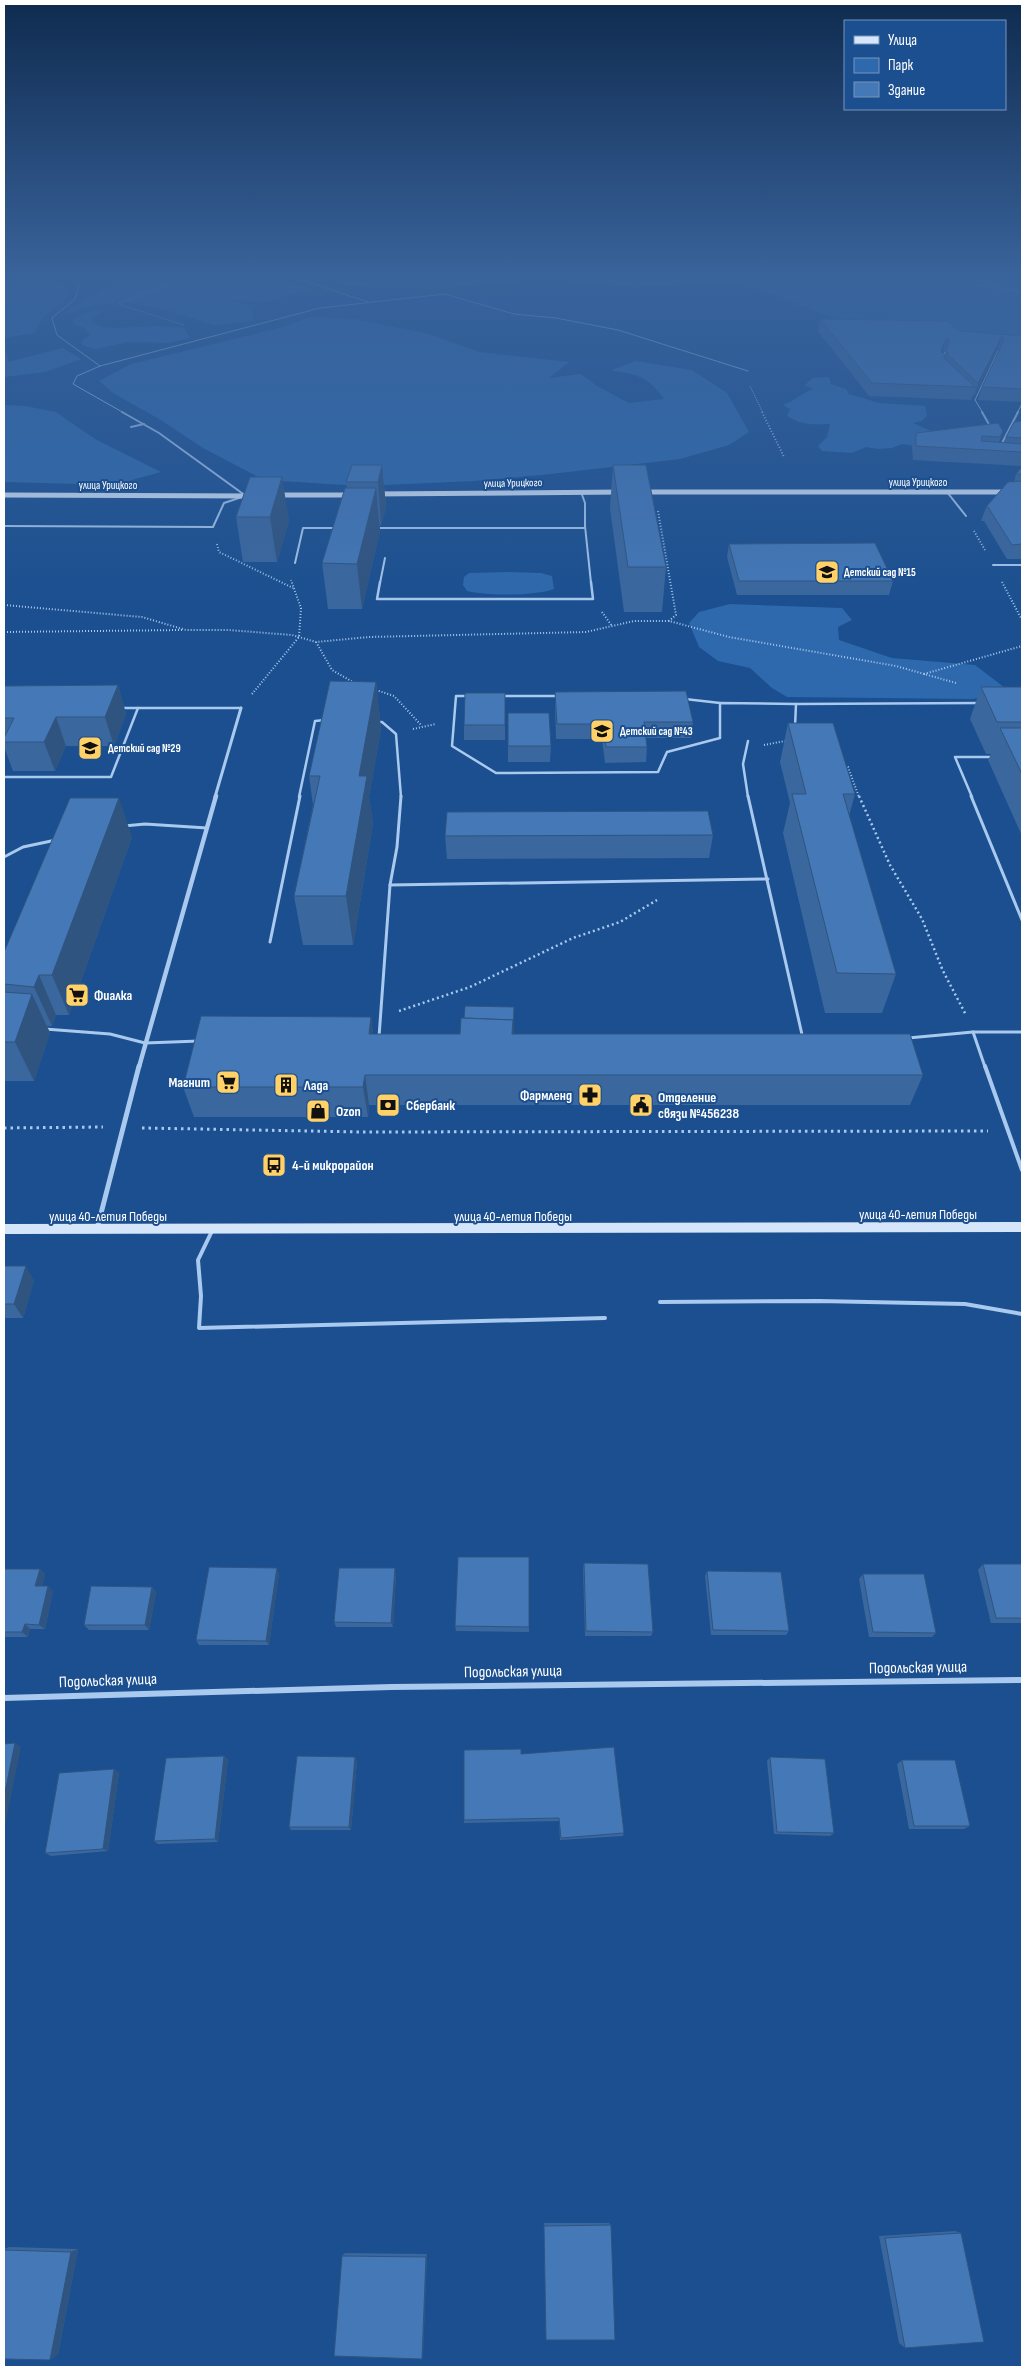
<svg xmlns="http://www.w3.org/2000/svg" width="1026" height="2371" font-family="'Sofia Sans Condensed',sans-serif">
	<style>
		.green { fill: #2e69ad }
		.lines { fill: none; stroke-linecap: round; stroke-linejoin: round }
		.path-far3 { stroke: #a9c9ee; stroke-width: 1; stroke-dasharray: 1 1; stroke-linecap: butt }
		.path-far2 { stroke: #a9c9ee; stroke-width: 2; stroke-dasharray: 1 2; stroke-linecap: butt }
		.path-far1 { stroke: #a9c9ee; stroke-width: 2.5; stroke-dasharray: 2 3; stroke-linecap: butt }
		.path { stroke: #a9c9ee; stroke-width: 3; stroke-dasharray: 2.5 4; stroke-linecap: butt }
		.lane-far4 { stroke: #a9c9ee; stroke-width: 1 }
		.lane-far3 { stroke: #a9c9ee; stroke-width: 2 }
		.lane-far2 { stroke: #a9c9ee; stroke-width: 2.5 }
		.lane-far1 { stroke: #a9c9ee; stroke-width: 3 }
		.lane { stroke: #a9c9ee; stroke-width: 4 }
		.street-far3 { stroke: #a9c9ee; stroke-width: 3 }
		.street-far2 { stroke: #a9c9ee; stroke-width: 4.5 }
		.street-far1 { stroke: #a9c9ee; stroke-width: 5 }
		.street { stroke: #a9c9ee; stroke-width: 6 }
		.secondary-far1 { stroke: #d6e6fa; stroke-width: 5 }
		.secondary { stroke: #d6e6fa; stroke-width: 10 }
		.wall { fill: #3a679d; fill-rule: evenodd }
		.shaded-wall { fill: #305480 }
		.building { fill: #4478b7; stroke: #305480 }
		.labels { text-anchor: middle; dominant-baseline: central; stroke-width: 4; stroke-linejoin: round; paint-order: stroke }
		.far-street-label { font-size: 11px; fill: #fff; stroke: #1b4f8f }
		.far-poi-label { font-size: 11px; font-weight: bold; fill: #fff; stroke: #1b4f8f; text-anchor: start }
		.poi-label { font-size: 14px; font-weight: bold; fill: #fff; stroke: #1b4f8f; text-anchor: start }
		.street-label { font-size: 14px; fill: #fff; stroke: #1b4f8f }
		.near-street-label { font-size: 16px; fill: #fff; stroke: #1b4f8f }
	</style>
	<rect width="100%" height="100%" fill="#1b4f8f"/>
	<!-- green -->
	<g class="green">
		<path d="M4 277H42L70 287C69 290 68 295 66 298 56 313 43 309 35 333L4 338Z"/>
		<path d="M125 277H276L312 290 290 294 267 302 230 300 252 307 254 321 213 325 171 311 124 302 96 305 62 315 70 308Z"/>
		<path d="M327 277H921L973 280 957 277H1022V287L995 283 1022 289V347L872 331 820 313 767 292 733 282 635 287 543 279 452 287 396 288 346 286 337 280Z"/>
		<path d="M95 310 105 311 93 317 92 323 102 327 114 328 156 326 184 328 190 338 168 343 129 342 95 349 82 345 81 342 90 335 84 328 74 324 73 320 81 314Z"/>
		<path d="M311 317 355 319 429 334 479 352 569 362 549 378 581 374 597 386 629 403 664 399C648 376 638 375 611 370L636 361 692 370 727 393 749 432 729 445 680 459 551 474 474 481 361 486 264 480 203 448 159 419 113 393 99 381 131 364 276 329Z"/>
		<path d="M63 348 81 359 45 372 4 377V350H6L8 362Z"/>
		<path d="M829 377 831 384 846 389 849 394 879 403 925 406 927 415 922 421 913 423 938 434 925 444 915 446 902 444 892 448 878 449 866 447 852 453 822 451 818 446 827 437 830 424C812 425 802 425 787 416L790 409 783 405C794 401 802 393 813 389L805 385 813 378Z"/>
		<path d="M4 405 25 406 56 412 95 439 161 472 114 485 4 482Z"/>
		<path d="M505 572 541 573 552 576 554 589C536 596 485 596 467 591L463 585 464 577 469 573Z"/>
		<path d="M730 604 842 608 852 620 838 627 839 640 892 658 975 665 1013 694 972 699 787 697 772 688 750 668 718 661 699 647 689 623 699 612Z"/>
	</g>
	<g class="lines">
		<!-- path-far3 -->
		<g class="path-far3">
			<path d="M932 277 1022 292"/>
			<path d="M184 325 118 304 188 277"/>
			<path d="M750 386 763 413"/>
		</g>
		<!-- path-far2 -->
		<g class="path-far2">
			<path d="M762 412 784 457"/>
			<path d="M658 511 676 615 669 621"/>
			<path d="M974 531 985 550"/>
			<path d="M217 544 219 552 293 588"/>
			<path d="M1002 582 1022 620"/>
			<path d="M4 605 142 617 186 630H228L292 635 316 642 369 637 586 632 634 621H669L729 637 896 666 956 683"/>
			<path d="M602 612 612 626"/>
			<path d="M4 632 183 630"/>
			<path d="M316 642 332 670 353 682"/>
			<path d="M924 674 1022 646"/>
			<path d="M373 689 394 696 422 726"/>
			<path d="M252 694 299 637 301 608 291 580"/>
			<path d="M413 729 436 724"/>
			<path d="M764 745 785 741"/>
			<path d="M842 765 848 767 859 797"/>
		</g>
		<!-- path-far1 -->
		<g class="path-far1">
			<path d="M859 796 890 865 922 919 943 971 966 1015"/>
			<path d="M399 1011 470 987 573 938 620 922 657 900"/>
		</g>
		<!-- path -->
		<g class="path">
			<path d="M4 1128 103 1127"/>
			<path d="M142 1128 363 1132 988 1131"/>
		</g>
		<!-- lane-far4 -->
		<g class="lane-far4">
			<path d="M67 277 79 285 75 299 52 318 57 335 100 366"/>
			<path d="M293 277 368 302"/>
			<path d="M941 360 945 352"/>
			<path d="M124 413 73 384 77 376 100 366 320 308 445 294 514 314 556 318 618 330 748 371"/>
			<path d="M983 413 975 400 998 351"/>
			<path d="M1017 413 1022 404"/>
		</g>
		<!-- lane-far3 -->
		<g class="lane-far3">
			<path d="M122 412 159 433 246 496"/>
			<path d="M982 412 991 428"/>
			<path d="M131 427 144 424"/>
			<path d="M1001 445 1018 412"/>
			<path d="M581 492 585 503V526L591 583"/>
			<path d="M947 492 966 516"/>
			<path d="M4 526 213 527 224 503 242 497"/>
			<path d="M375 528H585"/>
			<path d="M295 563 303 528H335"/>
			<path d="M993 565H1022"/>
			<path d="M380 583 385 558"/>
		</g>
		<!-- lane-far2 -->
		<g class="lane-far2">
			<path d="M380 582 377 599H593L591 582"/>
			<path d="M468 696H456L452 746 496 773 658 772 667 752 720 738V703L796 704"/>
			<path d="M502 696H558"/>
			<path d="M685 699 720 703"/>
			<path d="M121 708H241"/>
			<path d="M377 722H382L396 734 401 797"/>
			<path d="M795 727 796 704 980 703"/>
			<path d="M4 777H111L138 708"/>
			<path d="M299 797 315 721 325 720"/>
			<path d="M748 797 743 764 748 741"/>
			<path d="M972 797 955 757H993"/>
		</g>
		<!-- lane-far1 -->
		<g class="lane-far1">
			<path d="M748 796 803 1039"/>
			<path d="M971 796 1022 920"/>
			<path d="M124 826 145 824 207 828"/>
			<path d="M4 857 23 847 56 840"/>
			<path d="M390 885 397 847 401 796"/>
			<path d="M270 942 300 796"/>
			<path d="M45 1029 110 1034 145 1043 199 1041"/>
			<path d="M379 1037 390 885 768 879"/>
			<path d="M908 1038 973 1032"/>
			<path d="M985 1067 973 1032H1022"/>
		</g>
		<!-- lane -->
		<g class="lane">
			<path d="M985 1066 1022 1170"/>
			<path d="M212 1231 198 1260 201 1296 199 1328 605 1318"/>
			<path d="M660 1302 819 1301 965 1304 1022 1314"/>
		</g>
		<!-- street-far3 -->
		<path class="street-far3" d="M215 797 241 708"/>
		<!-- street-far2 -->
		<path class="street-far2" d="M139 1067 216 796"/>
		<!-- street-far1 -->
		<path class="street-far1" d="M97 1229 139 1066"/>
		<!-- street -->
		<path class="street" d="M4 1698 391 1687 1022 1680"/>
		<!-- secondary-far1 -->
		<g class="secondary-far1">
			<path d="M640 492H1022"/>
			<path d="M372 494 623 492"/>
			<path d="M4 495 255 496"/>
			<path d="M272 495H355"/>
		</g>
		<!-- secondary -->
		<path class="secondary" d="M4 1229 1022 1227"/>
	</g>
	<!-- wall -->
	<g class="wall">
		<path d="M820 319 959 331 1022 336V402L978 400 982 387 999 350 998 349 974 396 973 394 971 400 869 396 818 331ZM943 351H946L944 357 942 353Z"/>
		<path d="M1022 421V466L913 460 912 446 916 433 1003 431 999 442H1004L1006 437Z"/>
		<path d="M382 465 386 507 381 525H380V531L362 609H328L322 563 347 488 346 482Z"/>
		<path d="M613 465 666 567 662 612H624L610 508Z"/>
		<path d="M1022 467V559H1007L984 521H981L986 507 1014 482 1016 474Z"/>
		<path d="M250 477 289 520 277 562H243L236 517Z"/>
		<path d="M729 544 893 581 889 595H737L727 557Z"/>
		<path d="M376 682 381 729 369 797 373 824 353 945H303L294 896 313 805 309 776Z"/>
		<path d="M118 685 126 714 114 746H66L55 771H13L4 747V686Z"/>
		<path d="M981 687H1022V836L988 760 991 754H986L970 719Z"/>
		<path d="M555 692 693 722 691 738H646L647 747 646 762 605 763 602 739H556L555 708Z"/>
		<path d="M505 693V740H464V725Z"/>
		<path d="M508 713 551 746 550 762H508Z"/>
		<path d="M788 723 855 794 849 816 896 974 882 1013H825L783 833 790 803 780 762Z"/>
		<path d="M713 835 709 858 447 859 445 836Z"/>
		<path d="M132 837 69 1015H56L52 1026H47L50 1033 34 1081H4V952Z"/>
		<path d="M514 1015 513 1034 923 1075 910 1105H369L368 1117H194L183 1087 371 1017 373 1034H460Z"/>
		<path d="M4 1266 34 1280 23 1318H4Z"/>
		<path d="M529 1557V1632L456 1631 455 1626Z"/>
		<path d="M584 1563 653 1632 651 1636H585L583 1569Z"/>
		<path d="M983 1564H1022V1623H991L978 1570Z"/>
		<path d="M4 1569H40L45 1574 42 1586 53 1591 45 1629H30L28 1637H4Z"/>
		<path d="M707 1571 789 1631 786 1635H711L705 1576Z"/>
		<path d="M279 1573 269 1645H199L196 1640Z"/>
		<path d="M396 1574 393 1627H336L334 1622Z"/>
		<path d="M863 1574 936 1633 932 1637H869L859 1579Z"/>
		<path d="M152 1587 156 1592 149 1630H89L84 1625Z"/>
		<path d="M521 1754 624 1833 623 1836 560 1840 559 1821 464 1823V1820Z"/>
		<path d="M224 1756 228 1760 218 1842 158 1844 154 1841Z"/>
		<path d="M355 1757 357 1761 351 1830H291L289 1827Z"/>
		<path d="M770 1757 834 1833 830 1836 774 1834 767 1761Z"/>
		<path d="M902 1760 970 1826 964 1829H909L897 1764Z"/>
		<path d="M114 1769 119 1773 108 1851 51 1856 45 1853Z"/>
		<path d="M544 2223H609L611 2225 546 2340Z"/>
		<path d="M955 2231 961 2233 905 2348 899 2343 879 2236Z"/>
		<path d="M9 2247 78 2249 58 2355 4 2359V2249Z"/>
		<path d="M345 2253 427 2254 423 2354 342 2256Z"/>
	</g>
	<!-- shaded-wall -->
	<g class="shaded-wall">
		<path d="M1002 336 998 349 974 396 978 383Z"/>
		<path d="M946 339 943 351 938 363 941 350Z"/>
		<path d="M382 465 386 507 381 525 378 482Z"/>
		<path d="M282 477 289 520 277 562 270 517Z"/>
		<path d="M376 488 380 531 362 609 357 564Z"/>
		<path d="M376 682 381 729 369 797 373 824 353 945 346 896 359 776Z"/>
		<path d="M118 685 126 714 114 746 105 717Z"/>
		<path d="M56 717 66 746 55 771 44 742Z"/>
		<path d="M119 798 132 837 69 1015 52 975Z"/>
		<path d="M39 975 56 1015 52 1026 34 987Z"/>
		<path d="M32 994 50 1033 34 1081 15 1042Z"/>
		<path d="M371 1017 375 1048 369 1034Z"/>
		<path d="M365 1075 369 1105 368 1117 363 1087Z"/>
		<path d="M26 1266 34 1280 23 1318 14 1304Z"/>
		<path d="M277 1568 279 1573 269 1645 266 1641Z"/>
		<path d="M395 1568 396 1574 393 1627 391 1623Z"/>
		<path d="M40 1569 45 1574 41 1591 35 1586Z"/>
		<path d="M48 1586 53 1591 45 1629 39 1625Z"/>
		<path d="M152 1587 156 1592 149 1630 145 1625Z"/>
		<path d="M25 1624 30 1629 28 1637 22 1632Z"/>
		<path d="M15 1743 21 1747 4 1831V1797Z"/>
		<path d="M224 1756 228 1760 218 1842 215 1839Z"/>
		<path d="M355 1757 357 1761 351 1830 349 1827Z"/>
		<path d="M114 1769 119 1773 108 1851 103 1849Z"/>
		<path d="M78 2249 58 2355 50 2360 71 2252Z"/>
		<path d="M427 2254 423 2354 422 2359 426 2257Z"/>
	</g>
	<!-- building -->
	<g class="building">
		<path d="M820 319 948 321 959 331 1022 336V389L982 387 1004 340 1002 336 978 383 949 356 946 350 950 339H946L941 350 945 359 975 387 872 383Z"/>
		<path d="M1022 421V438L1006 437 1014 422Z"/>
		<path d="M998 423 1003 431 1000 437 982 436 981 441 1022 444V452L916 446V433Z"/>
		<path d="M352 465H382L378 482H346Z"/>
		<path d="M613 465H646L666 567H628Z"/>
		<path d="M1022 467V474H1016Z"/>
		<path d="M250 477H282L270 517H236Z"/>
		<path d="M1022 481V506H1021L1022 508V544L1012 545 988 507H986L1008 482Z"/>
		<path d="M345 488H376L357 564 322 563Z"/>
		<path d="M875 543 893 581H739L729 544Z"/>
		<path d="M330 681 376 682 359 776H367L346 896H294L320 776H309Z"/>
		<path d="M118 685 105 717H56L44 742H4V738L14 718H4V686Z"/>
		<path d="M981 687H1022V722H997Z"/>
		<path d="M686 691 693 722H644L647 747H606L603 724H557L555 692Z"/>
		<path d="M465 693H505V725H464Z"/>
		<path d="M508 713H549L551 746H508Z"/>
		<path d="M788 723H833L855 794H843L896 974 837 973 792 794H806Z"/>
		<path d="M1000 728H1022V774Z"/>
		<path d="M70 798H119L52 975H39L34 987 4 984V952Z"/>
		<path d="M708 811 713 835 445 836 447 812Z"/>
		<path d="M4 992 32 994 15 1042H4Z"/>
		<path d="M465 1006 514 1007 513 1034V1020L464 1018Z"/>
		<path d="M201 1016 371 1017 369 1034H460L461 1018 513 1020 512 1034H910L923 1075H365L363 1087H183Z"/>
		<path d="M4 1266H26L14 1304H4Z"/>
		<path d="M458 1557H529V1627L455 1626Z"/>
		<path d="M584 1563 648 1564 653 1632 586 1631Z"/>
		<path d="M983 1564H1022V1618H996Z"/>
		<path d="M209 1567 277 1568 266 1641 196 1640Z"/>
		<path d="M339 1568H395L391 1623 334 1622Z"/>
		<path d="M4 1569H40L35 1586H48L39 1625 25 1624 22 1632H4Z"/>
		<path d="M707 1571 781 1572 789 1631 713 1630Z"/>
		<path d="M863 1574H924L936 1633 873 1632Z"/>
		<path d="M91 1586 152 1587 145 1625H84Z"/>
		<path d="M15 1743 4 1797V1744Z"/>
		<path d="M614 1747 624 1833 561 1838 559 1818 464 1820V1750L521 1749V1754Z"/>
		<path d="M224 1756 215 1839 154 1841 166 1758Z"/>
		<path d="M297 1756 355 1757 349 1827H289Z"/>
		<path d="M770 1757 825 1759 834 1833 777 1832Z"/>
		<path d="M902 1760H955L970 1826H914Z"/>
		<path d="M114 1769 103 1849 45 1853 59 1773Z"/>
		<path d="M611 2225 615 2340H546L544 2226Z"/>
		<path d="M961 2233 984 2342 905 2348 885 2238Z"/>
		<path d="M4 2250 71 2252 50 2360 4 2359Z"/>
		<path d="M342 2256 426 2257 422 2359 334 2356Z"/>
	</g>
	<!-- sky -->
	<linearGradient id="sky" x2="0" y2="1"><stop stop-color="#0f2b4f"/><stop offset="0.45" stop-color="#39639b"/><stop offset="1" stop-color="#39639b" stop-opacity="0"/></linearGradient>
	<rect width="1026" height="609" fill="url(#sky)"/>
	<!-- icons -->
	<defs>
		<g id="school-square" transform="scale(1.25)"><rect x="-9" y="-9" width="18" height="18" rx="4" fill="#ffd166" stroke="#1b4f8f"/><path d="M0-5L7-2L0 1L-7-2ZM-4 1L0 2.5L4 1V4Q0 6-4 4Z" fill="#111"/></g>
		<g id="supermarket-square" transform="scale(1.25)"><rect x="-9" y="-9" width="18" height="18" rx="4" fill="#ffd166" stroke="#1b4f8f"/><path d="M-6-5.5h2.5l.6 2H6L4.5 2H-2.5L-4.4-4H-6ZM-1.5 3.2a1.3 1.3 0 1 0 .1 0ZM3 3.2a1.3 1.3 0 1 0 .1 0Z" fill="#111"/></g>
		<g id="building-square" transform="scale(1.25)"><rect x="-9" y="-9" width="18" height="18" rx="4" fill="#ffd166" stroke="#1b4f8f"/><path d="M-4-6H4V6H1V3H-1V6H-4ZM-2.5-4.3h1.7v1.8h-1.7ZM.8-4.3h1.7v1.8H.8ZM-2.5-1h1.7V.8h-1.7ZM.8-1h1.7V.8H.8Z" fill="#111"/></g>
		<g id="pharmacy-square" transform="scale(1.25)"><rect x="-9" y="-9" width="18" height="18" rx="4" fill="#ffd166" stroke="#1b4f8f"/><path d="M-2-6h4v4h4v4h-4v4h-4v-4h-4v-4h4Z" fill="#111"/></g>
		<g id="bank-square" transform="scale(1.25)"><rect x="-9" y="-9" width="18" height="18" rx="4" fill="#ffd166" stroke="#1b4f8f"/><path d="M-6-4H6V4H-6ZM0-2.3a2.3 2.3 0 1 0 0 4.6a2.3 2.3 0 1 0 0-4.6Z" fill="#111"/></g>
		<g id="civic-square" transform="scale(1.25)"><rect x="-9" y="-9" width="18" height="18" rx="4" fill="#ffd166" stroke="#1b4f8f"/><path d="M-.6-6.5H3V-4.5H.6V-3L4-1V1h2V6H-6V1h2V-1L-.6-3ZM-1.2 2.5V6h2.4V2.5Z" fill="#111"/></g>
		<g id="shop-square" transform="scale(1.25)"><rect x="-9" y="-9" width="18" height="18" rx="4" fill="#ffd166" stroke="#1b4f8f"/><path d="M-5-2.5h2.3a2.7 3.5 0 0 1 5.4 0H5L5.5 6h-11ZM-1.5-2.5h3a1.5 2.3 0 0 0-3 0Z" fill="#111"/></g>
		<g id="bus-square" transform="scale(1.25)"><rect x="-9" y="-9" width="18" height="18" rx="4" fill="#ffd166" stroke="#1b4f8f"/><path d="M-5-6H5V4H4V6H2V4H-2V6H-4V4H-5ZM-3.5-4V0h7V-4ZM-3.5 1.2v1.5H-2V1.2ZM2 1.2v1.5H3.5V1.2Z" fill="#111"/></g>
	</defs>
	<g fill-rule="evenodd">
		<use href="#school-square" x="827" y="572"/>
		<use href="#school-square" x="602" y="731"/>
		<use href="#school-square" x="90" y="748"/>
		<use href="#supermarket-square" x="77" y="995"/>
		<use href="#supermarket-square" x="228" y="1082"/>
		<use href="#building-square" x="286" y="1085"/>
		<use href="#pharmacy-square" x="590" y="1095"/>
		<use href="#bank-square" x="388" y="1105"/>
		<use href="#civic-square" x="641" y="1105"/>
		<use href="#shop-square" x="318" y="1111"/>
		<use href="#bus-square" x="274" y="1165"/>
	</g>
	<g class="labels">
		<!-- far-street labels -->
		<g class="far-street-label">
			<text x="918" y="482">улица Урицкого</text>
			<text transform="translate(513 483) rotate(-1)">улица Урицкого</text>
			<text x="108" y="485">улица Урицкого</text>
		</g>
		<!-- far-poi labels -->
		<g class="far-poi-label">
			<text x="844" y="572">Детский сад №15</text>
			<text x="620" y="731">Детский сад №43</text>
			<text x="108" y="748">Детский сад №29</text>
		</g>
		<!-- poi labels -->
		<g class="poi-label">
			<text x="94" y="995">Фиалка</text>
			<text x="210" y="1082" text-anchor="end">Магнит</text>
			<text x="304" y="1085">Лада</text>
			<text x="572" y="1095" text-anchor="end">Фармленд</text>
			<text x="658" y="1097">Отделение<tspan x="658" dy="16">связи №456238</tspan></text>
			<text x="406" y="1105">Сбербанк</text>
			<text x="336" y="1111">Ozon</text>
			<text x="292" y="1165">4-й микрорайон</text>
		</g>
		<!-- street labels -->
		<g class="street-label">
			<text x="918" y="1214">улица 40-летия Победы</text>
			<text x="108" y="1216">улица 40-летия Победы</text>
			<text x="513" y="1216">улица 40-летия Победы</text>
		</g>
		<!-- near-street labels -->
		<g class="near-street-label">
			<text transform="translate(918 1668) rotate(-1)">Подольская улица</text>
			<text transform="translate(513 1672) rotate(-1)">Подольская улица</text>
			<text transform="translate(108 1681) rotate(-2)">Подольская улица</text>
		</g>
	</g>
	<!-- border -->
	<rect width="1026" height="2371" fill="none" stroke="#ffffff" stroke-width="10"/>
	<!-- legend -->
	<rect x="844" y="20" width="162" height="90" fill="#1b4f8f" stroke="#7695bc"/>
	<rect x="854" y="36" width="25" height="8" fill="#d6e6fa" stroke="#7695bc"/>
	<text x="888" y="45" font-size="15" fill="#ffffff">Улица</text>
	<rect x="854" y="58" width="25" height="15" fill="#2e69ad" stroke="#7695bc"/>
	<text x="888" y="70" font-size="15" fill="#ffffff">Парк</text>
	<rect x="854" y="82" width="25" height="15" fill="#4478b7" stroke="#7695bc"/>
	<text x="888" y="95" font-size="15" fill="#ffffff">Здание</text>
</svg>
